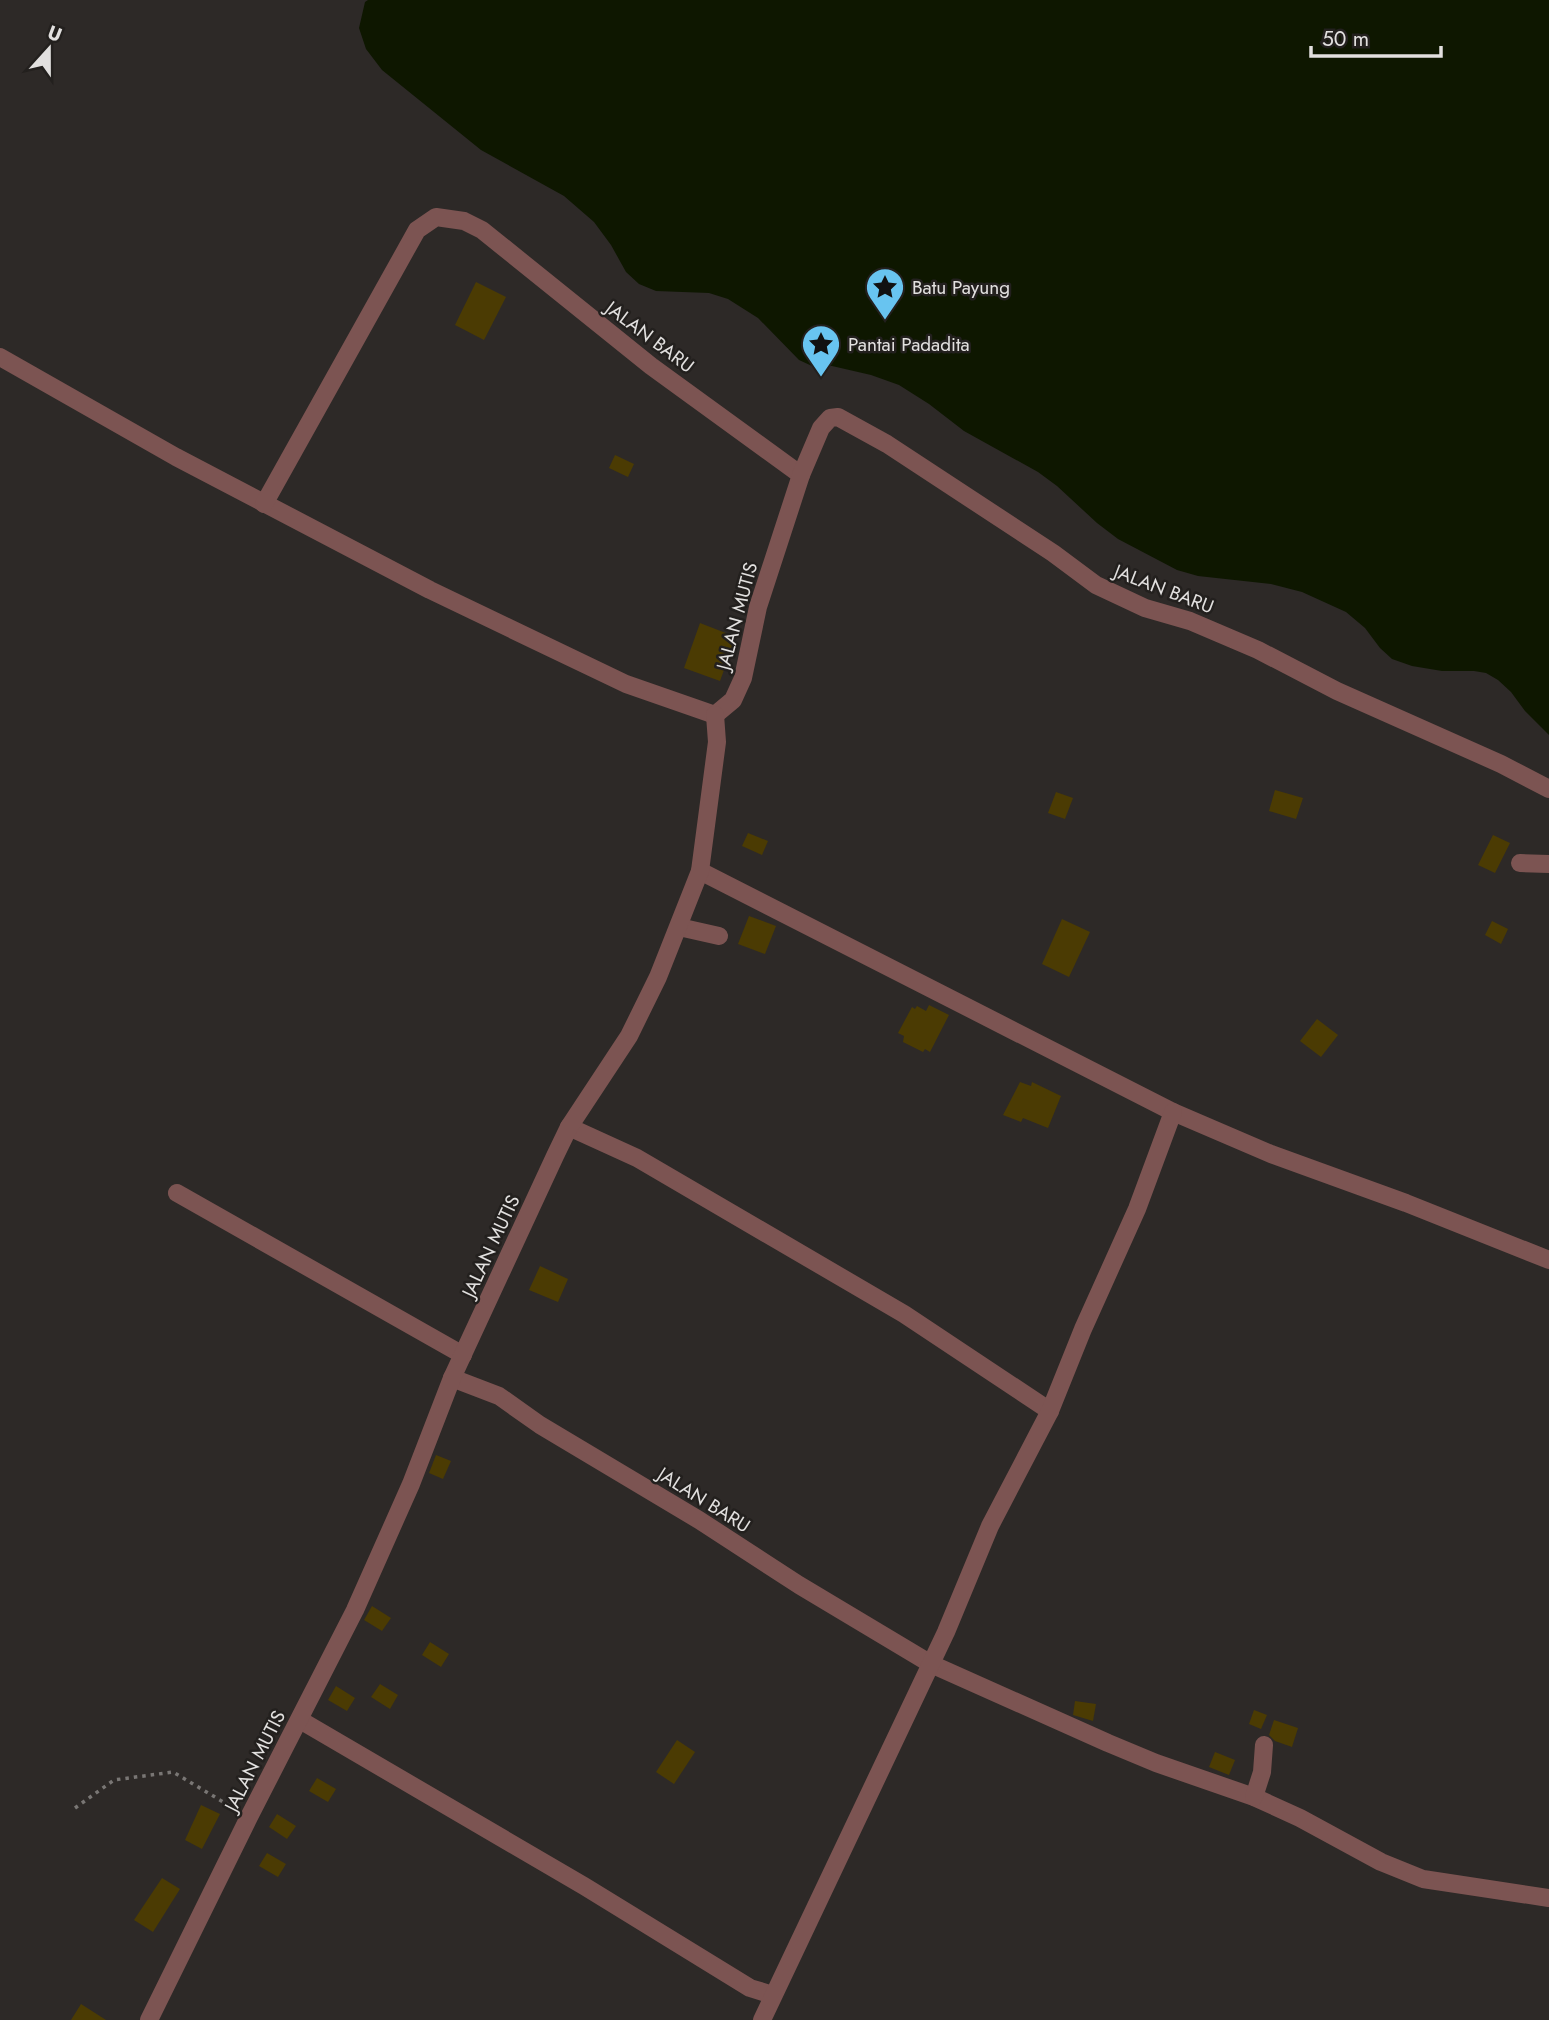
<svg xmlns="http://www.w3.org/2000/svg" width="1549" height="2020" font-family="Jost,sans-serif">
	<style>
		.water { fill: #0e1700 }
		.building { fill: #4b3b03 }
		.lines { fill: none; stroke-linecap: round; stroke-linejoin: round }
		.path { stroke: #797674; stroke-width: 3.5; stroke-dasharray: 3.5 5; stroke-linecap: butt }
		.minor { stroke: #7c5452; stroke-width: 18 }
		.labels { text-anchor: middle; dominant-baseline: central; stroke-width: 5; stroke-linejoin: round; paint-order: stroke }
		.poi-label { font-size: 19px; fill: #e2e0df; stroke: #23201e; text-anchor: start }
		.street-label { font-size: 19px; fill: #e2e0df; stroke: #23201e }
	</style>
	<rect width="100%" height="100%" fill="#2d2927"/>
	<!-- water -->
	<path class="water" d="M368 0H1549V735L1525 711 1511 692 1498 680 1486 673 1474 671H1442L1412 666 1392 659 1380 648 1365 628 1346 612 1302 592 1271 584 1198 576 1177 570 1118 539 1097 523 1057 486 1038 472 964 431 929 404 899 385 871 375 832 366H812L799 360 758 318 728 299 709 293 656 291 639 284 626 272 611 245 594 222 564 196 481 150 382 70 366 49 359 28 365 2Z"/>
	<!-- building -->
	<g class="building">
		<path d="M476 282 506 297 484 340 455 325Z"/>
		<path d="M615 455 634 464 628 477 609 468Z"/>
		<path d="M700 623 736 637 720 681 684 668Z"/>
		<path d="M1275 790 1303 798 1296 819 1269 811Z"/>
		<path d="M1056 792 1073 798 1065 819 1048 813Z"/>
		<path d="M748 833 768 841 762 855 742 846Z"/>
		<path d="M1493 835 1510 843 1495 873 1478 865Z"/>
		<path d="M749 916 776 926 765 954 738 944Z"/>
		<path d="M1062 919 1090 932 1069 977 1042 964Z"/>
		<path d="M1492 921 1508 929 1501 944 1485 935Z"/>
		<path d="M929 1005 949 1015 930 1052 925 1049 923 1052 903 1042 904 1036 898 1033 912 1007 915 1009 917 1006 926 1011Z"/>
		<path d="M1317 1019 1338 1035 1321 1057 1300 1041Z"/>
		<path d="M1020 1082 1031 1086 1032 1082 1061 1096 1048 1128 1023 1118 1021 1122 1003 1115Z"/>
		<path d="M540 1266 568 1279 558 1302 529 1290Z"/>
		<path d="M436 1455 451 1461 443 1479 429 1473Z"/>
		<path d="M372 1606 391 1618 382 1631 364 1620Z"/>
		<path d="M430 1642 449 1654 441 1667 422 1655Z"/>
		<path d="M380 1684 398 1695 390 1709 371 1697Z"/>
		<path d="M336 1686 355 1698 347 1711 328 1700Z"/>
		<path d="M1075 1701 1096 1704 1093 1721 1073 1715Z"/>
		<path d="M1254 1710 1267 1715 1261 1729 1249 1724Z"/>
		<path d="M1274 1720 1298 1728 1292 1747 1275 1741 1269 1735Z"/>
		<path d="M677 1740 695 1752 674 1784 656 1772Z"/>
		<path d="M1215 1752 1235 1760 1229 1775 1209 1767Z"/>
		<path d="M317 1778 336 1789 328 1802 309 1791Z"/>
		<path d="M201 1805 220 1814 202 1849 185 1840Z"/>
		<path d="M277 1814 296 1826 287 1839 269 1827Z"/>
		<path d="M267 1853 286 1864 278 1877 259 1866Z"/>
		<path d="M162 1878 180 1889 153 1932 134 1920Z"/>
		<path d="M81 2004 106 2020H71Z"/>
	</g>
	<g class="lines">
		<!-- path -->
		<path class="path" d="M75 1808 114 1780 173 1772 235 1809"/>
		<!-- minor -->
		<g class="minor">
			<path d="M0 357 176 457 430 590 626 684 715 715"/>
			<path d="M264 504 417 230 436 217 464 221 482 230 651 366 801 475"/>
			<path d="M715 715 733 700 743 678 758 607 801 475 821 428 830 418 838 417 887 444 1053 553 1096 585 1145 608 1190 621 1258 650 1337 691 1501 764 1549 789"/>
			<path d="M1520 863 1549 864"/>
			<path d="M700 871 1173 1112 1271 1154 1406 1203 1549 1260"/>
			<path d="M679 927 719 936"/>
			<path d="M569 1127 637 1158 904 1314 1050 1411"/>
			<path d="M177 1193 463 1355"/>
			<path d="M452 1378 499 1396 540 1425 699 1520 799 1585 931 1664 1108 1743 1156 1763 1254 1797 1300 1818 1381 1862 1423 1879 1549 1898"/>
			<path d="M300 1720 584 1886 750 1988 773 1995"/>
			<path d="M1254 1797 1262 1772 1264 1745"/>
			<path d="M149 2020 249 1817 355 1610 411 1484 452 1378 555 1156 569 1127 629 1036 658 977 700 871 717 742 715 715"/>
			<path d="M762 2020 946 1632 990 1526 1050 1411 1083 1329 1137 1209 1173 1112"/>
		</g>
	</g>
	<!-- icons -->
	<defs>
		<g id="sight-pin" transform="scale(2.0125)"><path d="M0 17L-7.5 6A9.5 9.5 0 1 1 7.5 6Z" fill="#68c4f0" stroke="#23201e"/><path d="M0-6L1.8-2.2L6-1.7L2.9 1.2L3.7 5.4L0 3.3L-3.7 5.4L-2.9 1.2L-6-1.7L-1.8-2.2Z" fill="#111"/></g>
	</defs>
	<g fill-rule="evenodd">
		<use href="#sight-pin" x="885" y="287"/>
		<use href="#sight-pin" x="821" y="344"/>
	</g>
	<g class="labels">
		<!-- poi labels -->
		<g class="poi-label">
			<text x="912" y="287">Batu Payung</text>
			<text x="848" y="344">Pantai Padadita</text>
		</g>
		<!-- street labels -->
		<g class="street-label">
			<text transform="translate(650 337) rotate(37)">JALAN BARU</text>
			<text transform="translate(1164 589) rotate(21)">JALAN BARU</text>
			<text transform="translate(737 616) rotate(-75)">JALAN MUTIS</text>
			<text transform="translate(491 1246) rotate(-65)">JALAN MUTIS</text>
			<text transform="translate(704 1500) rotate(32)">JALAN BARU</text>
			<text transform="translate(255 1761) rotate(-63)">JALAN MUTIS</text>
		</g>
	</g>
	<!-- north arrow -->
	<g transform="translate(49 49) rotate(21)" stroke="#23201e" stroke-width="5" paint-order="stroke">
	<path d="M0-5L12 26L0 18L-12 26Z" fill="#e2e0df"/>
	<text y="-10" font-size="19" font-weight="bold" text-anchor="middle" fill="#e2e0df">U</text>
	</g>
	<!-- scale -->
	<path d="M1311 46v10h130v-10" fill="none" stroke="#e2e0df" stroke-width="3.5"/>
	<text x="1322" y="46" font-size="21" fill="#e2e0df" stroke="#23201e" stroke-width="5" paint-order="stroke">50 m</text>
</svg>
